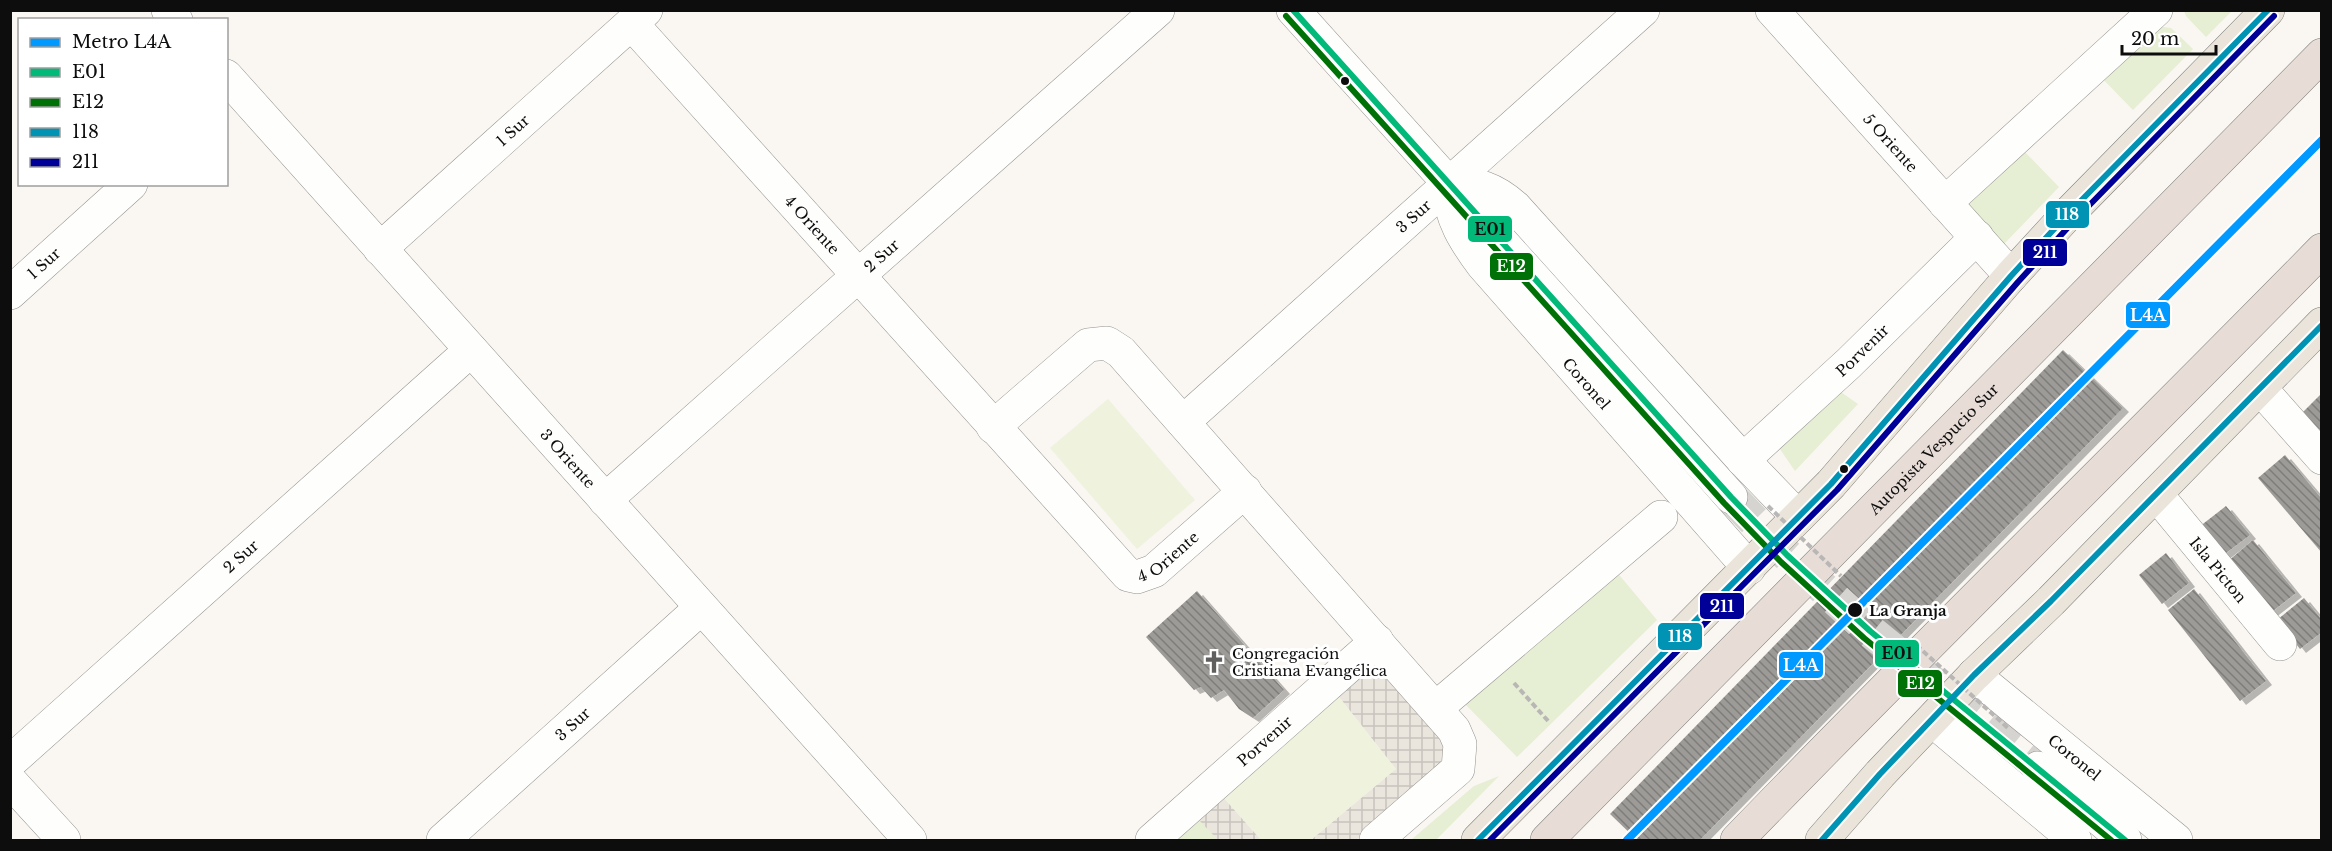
<svg xmlns="http://www.w3.org/2000/svg" width="2332" height="851" font-family="'Libre Baskerville',serif">
	<style>
		.green { fill: #e6eed3 }
		.pitch { fill: #eff2dd }
		.plaza { fill: url(#plaza-grid) }
		.building { fill: url(#building-back-hatch); filter: url(#shadow) }
		.lines { fill: none; stroke-linecap: round; stroke-linejoin: round }
		.minor-tunnel { stroke: #d6d4d0; stroke-width: 33; stroke-dasharray: 33 16; stroke-linecap: butt }
		.minor-casing { stroke: #949290; stroke-width: 34 }
		.major-casing { stroke: #81807d; stroke-width: 34 }
		.highway-casing { stroke: #81807d; stroke-width: 34 }
		.path { stroke: #b8b7b6; stroke-width: 4; stroke-dasharray: 6 3; stroke-linecap: butt }
		.minor { stroke: #fefefd; stroke-width: 33 }
		.major { stroke: #eae4da; stroke-width: 33 }
		.highway { stroke: #e7dcd6; stroke-width: 33 }
		.path-bridge { stroke: #b8b7b6; stroke-width: 4; stroke-dasharray: 6 3; stroke-linecap: butt }
		.bus-1-casing { stroke: #fff; stroke-width: 10 }
		.bus-2-casing { stroke: #fff; stroke-width: 10 }
		.bus-3-casing { stroke: #fff; stroke-width: 10 }
		.bus-4-casing { stroke: #fff; stroke-width: 10 }
		.bus-1 { stroke: #01b979; stroke-width: 6 }
		.bus-2 { stroke: #007106; stroke-width: 6 }
		.bus-3 { stroke: #0093b3; stroke-width: 6 }
		.bus-4 { stroke: #009; stroke-width: 6 }
		.metro-1-casing { stroke: #fff; stroke-width: 12 }
		.metro-1 { stroke: #09f; stroke-width: 8 }
		.bus-dot { fill: #0d0d0d; stroke: #fff; stroke-width: 2 }
		.labels { text-anchor: middle; dominant-baseline: central; stroke-width: 6; stroke-linejoin: round; paint-order: stroke }
		.street-label { font-size: 15px; fill: #0d0d0d; stroke: #fff }
		.stop-label { font-size: 15px; font-weight: bold; fill: #0d0d0d; stroke: #fff; text-anchor: start }
		.poi-label { font-size: 15px; fill: #0d0d0d; stroke: #fff; text-anchor: start }
		.line-badge { stroke: #fff; stroke-width: 2 }
		.badge-label { font-size: 16px; text-anchor: middle; font-weight: bold; fill: #fff }
		.pale-badge-label { font-size: 16px; text-anchor: middle; font-weight: bold; fill: #111 }
	</style>
	<defs>
		<pattern id="plaza-grid" width="8" height="8" patternUnits="userSpaceOnUse" patternTransform="scale(1.5)"><rect width="8" height="8" fill="#eae5dd"/><path d="M0 4h8M4 0v8" fill="none" stroke="#c8c3bc"/></pattern>
		<pattern id="building-back-hatch" width="6" height="6" patternUnits="userSpaceOnUse" patternTransform="scale(1.5)"><rect width="6" height="6" fill="#9d9b98"/><path d="M-1 5l2 2M0 0l6 6M5-1l2 2" fill="none" stroke="#7e7d7a"/></pattern>
		<filter id="shadow"><feDropShadow dx="6" dy="4" stdDeviation="0" flood-color="#0004"/></filter>
	</defs>
	<rect width="100%" height="100%" fill="#faf7f2"/>
	<!-- green -->
	<g class="green">
		<path d="M2184 11V10L2232 11 2206 37 2186 16Z"/>
		<path d="M2156 26 2171 28 2193 49 2133 110 2099 75Z"/>
		<path d="M2021 148 2059 187 2004 244 1968 206 1973 193Z"/>
		<path d="M1831 385 1858 404 1795 471 1773 439Z"/>
		<path d="M1615 570 1657 620 1517 757 1461 700Z"/>
		<path d="M1499 776 1436 840H1411L1474 786Z"/>
		<path d="M1196 816 1218 840H1169Z"/>
	</g>
	<!-- pitch -->
	<g class="pitch">
		<path d="M1108 399 1195 500 1137 549 1050 448Z"/>
		<path d="M1339 697 1396 769 1311 840H1261L1222 796Z"/>
	</g>
	<!-- plaza -->
	<g class="plaza">
		<path d="M1377 665 1445 736 1447 762 1357 840H1311L1396 769 1336 693 1366 666Z"/>
		<path d="M1222 796 1261 840H1218L1196 817Z"/>
	</g>
	<!-- building -->
	<g class="building">
		<path d="M2063 350 2123 408 1700 840H1637L1610 814Z"/>
		<path d="M2322 393V432L2302 413Z"/>
		<path d="M2285 455 2322 499V553L2258 478Z"/>
		<path d="M2226 506 2250 535 2222 556 2199 527Z"/>
		<path d="M2253 540 2296 593 2269 614 2227 562Z"/>
		<path d="M2166 553 2189 583 2162 604 2139 575Z"/>
		<path d="M2194 589 2266 681 2240 701 2168 610Z"/>
		<path d="M1197 591 1284 690 1253 718 1239 709 1224 690 1211 698 1201 687 1194 690 1146 637Z"/>
		<path d="M2304 598 2322 620V632L2300 649 2277 620Z"/>
	</g>
	<g class="lines">
		<!-- minor-tunnel -->
		<path class="minor-tunnel" d="M1731 497 1787 555 1870 631 2038 768"/>
		<!-- minor casing -->
		<g class="minor-casing">
			<g id="minor">
				<path d="M168 10 176 20"/>
				<path d="M1293 10 1731 497"/>
				<path id="s1" d="M1772 10 2011 276"/>
				<path id="s2" d="M632 24 1128 575 1137 577 1154 571 1245 491"/>
				<path id="s3" d="M226 76 910 840"/>
				<path d="M1449 184C1476 182 1495 189 1515 207L1743 460 1798 517"/>
				<path id="s4" d="M1449 189C1450 218 1465 241 1482 264L1749 568"/>
				<path d="M1945 203 2156 10"/>
				<path id="s5" d="M380 249 646 10"/>
				<path id="s6" d="M10 293 131 184"/>
				<path d="M2260 388 2322 458"/>
				<path id="s7" d="M1183 422 1643 10"/>
				<path d="M993 427 1088 345 1107 343 1121 352 1454 730 1460 744 1458 769 1376 840"/>
				<path id="s8" d="M1743 460 1849 363 1977 237"/>
				<path id="s9" d="M2156 494 2280 644"/>
				<path id="s10" d="M605 500 1158 10"/>
				<path id="s11" d="M1974 675 2176 840"/>
				<path d="M1436 708 1661 517"/>
				<path d="M1932 720 2075 840"/>
				<path id="s12" d="M10 762 471 350"/>
				<path d="M2038 768 2125 840"/>
				<path d="M10 781 64 840"/>
				<path id="s13" d="M443 840 701 608"/>
				<path id="s14" d="M1152 840 1377 641"/>
			</g>
		</g>
		<!-- major casing -->
		<g class="major-casing">
			<g id="major">
				<path d="M1478 840 1831 484 2011 276 2066 216 2268 10"/>
				<path d="M1822 840 1880 774 1974 675 2051 601 2322 324"/>
			</g>
		</g>
		<!-- highway casing -->
		<g class="highway-casing">
			<g id="highway">
				<path id="s15" d="M1547 840 2322 55"/>
				<path d="M1737 840C1929 641 2128 448 2322 250"/>
			</g>
		</g>
		<!-- path -->
		<path class="path" d="M1514 683 1549 722"/>
		<!-- minor -->
		<use href="#minor" class="minor"/>
		<!-- major -->
		<use href="#major" class="major"/>
		<!-- highway -->
		<use href="#highway" class="highway"/>
		<!-- path-bridge -->
		<g class="path-bridge">
			<path d="M1768 506 1841 576"/>
			<path d="M1903 633 2009 729"/>
		</g>
		<!-- bus-1 casing -->
		<g class="bus-1-casing">
			<path id="bus-1" d="M1293 10 1731 497 1787 555 1870 631 2125 840"/>
		</g>
		<!-- bus-2 casing -->
		<g class="bus-2-casing">
			<path id="bus-2" d="M1286 16 1724 503 1781 562 1864 638 2111 840"/>
		</g>
		<!-- bus-3 casing -->
		<g class="bus-3-casing">
			<g id="bus-3">
				<path d="M1478 840 1831 484 2011 276 2066 216 2268 10"/>
				<path d="M1822 840 1880 774 1974 675 2051 601 2322 325"/>
			</g>
		</g>
		<!-- bus-4 casing -->
		<g class="bus-4-casing">
			<path id="bus-4" d="M1490 840 1837 490 2018 282 2073 222 2274 16"/>
		</g>
		<!-- bus-1 -->
		<use href="#bus-1" class="bus-1"/>
		<!-- bus-2 -->
		<use href="#bus-2" class="bus-2"/>
		<!-- bus-3 -->
		<use href="#bus-3" class="bus-3"/>
		<!-- bus-4 -->
		<use href="#bus-4" class="bus-4"/>
		<!-- metro-1 casing -->
		<g class="metro-1-casing">
			<path id="metro-1" d="M1627 840 2322 140"/>
		</g>
		<!-- metro-1 -->
		<use href="#metro-1" class="metro-1"/>
	</g>
	<!-- icons -->
	<defs>
		<g id="church-bare" transform="scale(1.8)"><path d="M-1.2-6h2.4v3.5h3.3v2.4h-3.3V6h-2.4V-.1h-3.3v-2.4h3.3Z" fill="#605f5d" stroke="#fff" stroke-width="2.5" paint-order="stroke"/></g>
	</defs>
	<g fill-rule="evenodd">
		<use href="#church-bare" x="1214" y="662"/>
	</g>
	<!-- markers -->
	<g class="bus-dot">
		<circle cx="1345" cy="81" r="5"/>
		<circle cx="1844" cy="469" r="5"/>
		<circle cx="1855" cy="610" r="8"/>
	</g>
	<g class="labels">
		<!-- street labels -->
		<g class="street-label">
			<text stroke="none"><textPath href="#s5" startOffset="178">1 Sur</textPath></text>
			<text stroke="none"><textPath href="#s1" startOffset="178">5 Oriente</textPath></text>
			<text stroke="none"><textPath href="#s7" startOffset="309">3 Sur</textPath></text>
			<text stroke="none"><textPath href="#s2" startOffset="270">4 Oriente</textPath></text>
			<text stroke="none"><textPath href="#s10" startOffset="369">2 Sur</textPath></text>
			<text stroke="none"><textPath href="#s6" startOffset="45">1 Sur</textPath></text>
			<text stroke="none"><textPath href="#s8" startOffset="162">Porvenir</textPath></text>
			<text stroke="none"><textPath href="#s4" startOffset="242">Coronel</textPath></text>
			<text stroke="none"><textPath href="#s15" startOffset="550">Autopista Vespucio Sur</textPath></text>
			<text stroke="none"><textPath href="#s3" startOffset="513">3 Oriente</textPath></text>
			<text stroke="none"><textPath href="#s2" startOffset="788">4 Oriente</textPath></text>
			<text stroke="none"><textPath href="#s12" startOffset="309">2 Sur</textPath></text>
			<text stroke="none"><textPath href="#s9" startOffset="98">Isla Picton</textPath></text>
			<text stroke="none"><textPath href="#s13" startOffset="174">3 Sur</textPath></text>
			<text stroke="none"><textPath href="#s14" startOffset="150">Porvenir</textPath></text>
			<text stroke="none"><textPath href="#s11" startOffset="130">Coronel</textPath></text>
		</g>
		<!-- stop labels -->
		<g class="stop-label">
			<text x="1869" y="610">La Granja</text>
		</g>
		<!-- poi labels -->
		<g class="poi-label">
			<text x="1232" y="653">Congregación<tspan x="1232" dy="17">Cristiana Evangélica</tspan></text>
		</g>
	</g>
	<g class="line-badge">
		<rect x="2045" y="200" width="45" height="29" rx="6" fill="#0093b3"/>
		<rect x="1467" y="215" width="46" height="28" rx="6" fill="#01b979"/>
		<rect x="2022" y="238" width="46" height="29" rx="6" fill="#009"/>
		<rect x="1489" y="252" width="45" height="29" rx="6" fill="#007106"/>
		<rect x="2125" y="301" width="46" height="28" rx="6" fill="#09f"/>
		<rect x="1699" y="592" width="46" height="28" rx="6" fill="#009"/>
		<rect x="1657" y="622" width="46" height="29" rx="6" fill="#0093b3"/>
		<rect x="1874" y="639" width="46" height="29" rx="6" fill="#01b979"/>
		<rect x="1778" y="651" width="46" height="28" rx="6" fill="#09f"/>
		<rect x="1897" y="669" width="46" height="29" rx="6" fill="#007106"/>
	</g>
	<g class="badge-label">
		<text x="2067" y="220">118</text>
		<text x="2045" y="258">211</text>
		<text x="1511" y="272">E12</text>
		<text x="2148" y="321">L4A</text>
		<text x="1722" y="612">211</text>
		<text x="1680" y="642">118</text>
		<text x="1801" y="671">L4A</text>
		<text x="1920" y="689">E12</text>
	</g>
	<g class="pale-badge-label">
		<text x="1490" y="235">E01</text>
		<text x="1897" y="659">E01</text>
	</g>
	<!-- border -->
	<rect width="2332" height="851" fill="none" stroke="#0d0d0d" stroke-width="24"/>
	<!-- legend -->
	<rect x="18" y="18" width="210" height="168" fill="#ffffff" stroke="#9e9e9e" stroke-width="1.5"/>
	<rect x="30" y="38" width="30" height="9" fill="#0099ff" stroke="#9e9e9e" stroke-width="1.5"/>
	<text x="72" y="48" font-size="18" fill="#0d0d0d">Metro L4A</text>
	<rect x="30" y="68" width="30" height="9" fill="#01b979" stroke="#9e9e9e" stroke-width="1.5"/>
	<text x="72" y="78" font-size="18" fill="#0d0d0d">E01</text>
	<rect x="30" y="98" width="30" height="9" fill="#007106" stroke="#9e9e9e" stroke-width="1.5"/>
	<text x="72" y="108" font-size="18" fill="#0d0d0d">E12</text>
	<rect x="30" y="128" width="30" height="9" fill="#0093b3" stroke="#9e9e9e" stroke-width="1.5"/>
	<text x="72" y="138" font-size="18" fill="#0d0d0d">118</text>
	<rect x="30" y="158" width="30" height="9" fill="#000099" stroke="#9e9e9e" stroke-width="1.5"/>
	<text x="72" y="168" font-size="18" fill="#0d0d0d">211</text>
	<!-- scale -->
	<path d="M2122 45v9h94v-9" fill="none" stroke="#0d0d0d" stroke-width="3"/>
	<text x="2131" y="45" font-size="18" fill="#0d0d0d" stroke="#ffffff" stroke-width="4.5" paint-order="stroke">20 m</text>
</svg>
